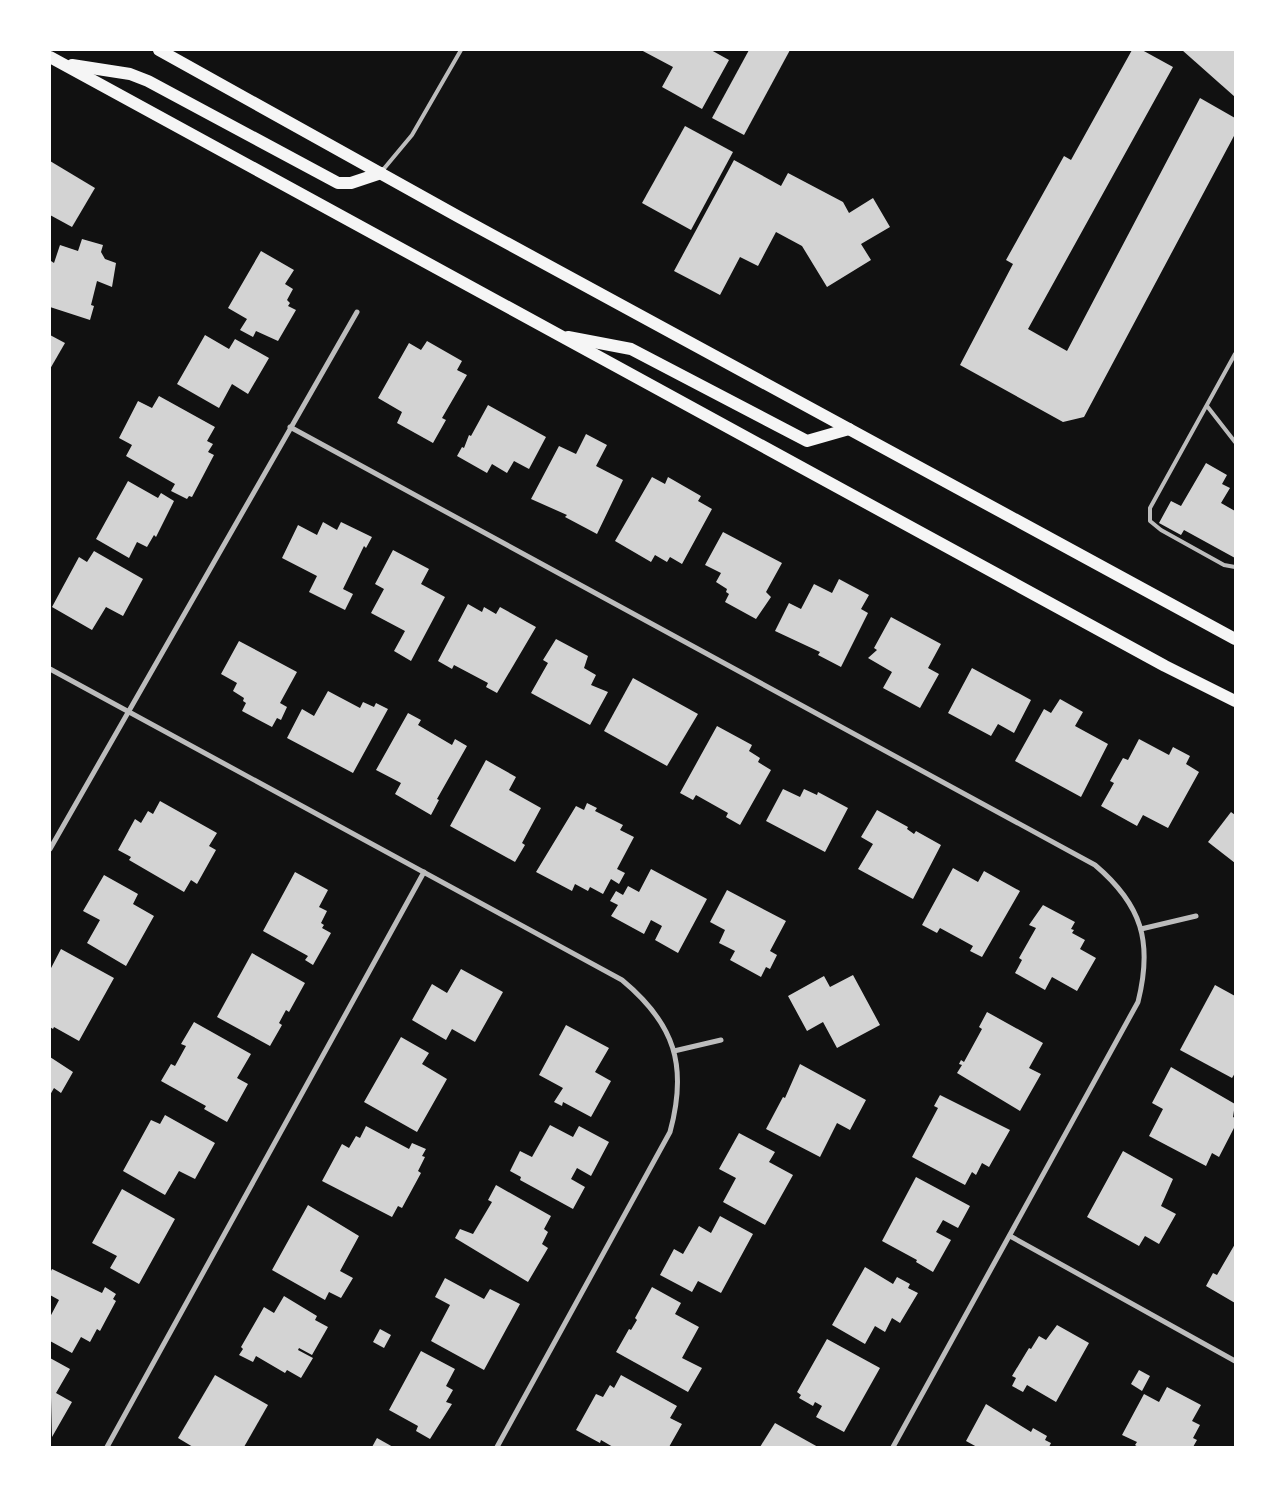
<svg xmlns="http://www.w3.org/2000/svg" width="1285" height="1497" font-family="Rubik,sans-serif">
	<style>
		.building { fill: #d3d3d3 }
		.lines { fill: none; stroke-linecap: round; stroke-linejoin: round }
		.service { stroke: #bcbcbc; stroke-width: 4 }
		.minor { stroke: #bcbcbc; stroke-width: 5 }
		.primary { stroke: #f5f5f5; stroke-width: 12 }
	</style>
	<rect width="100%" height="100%" fill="#111"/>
	<!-- building -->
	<g class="building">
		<path d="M641 50H711L729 60 702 109 662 87 673 67Z"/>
		<path d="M749 50H790L744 135 712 118Z"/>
		<path d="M1132 50H1142L1173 67 1028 329 1067 351 1200 98 1235 118V134L1084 417 1063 422 960 365 1013 264 1006 260 1064 156 1071 160Z"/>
		<path d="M1182 50H1235V97Z"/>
		<path d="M685 126 733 152 691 230 642 203Z"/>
		<path d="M734 160 781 186 788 173 843 202 849 213 873 198 890 227 861 244 871 260 827 287 802 246 776 232 758 266 740 257 720 295 674 271Z"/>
		<path d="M50 161 95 188 72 227 50 215Z"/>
		<path d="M82 239 103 245 101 252 105 259 116 263 112 287 97 281 91 305 94 306 90 320 50 307 51 261 54 263 60 245 78 251Z"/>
		<path d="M261 251 294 270 285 284 293 289 287 300 290 303 288 306 296 310 278 341 256 331 253 337 240 330 247 319 228 308Z"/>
		<path d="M50 335 65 343 50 369Z"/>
		<path d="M205 335 229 349 235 339 269 358 248 394 232 384 219 408 177 384Z"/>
		<path d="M427 341 462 361 457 370 467 375 442 418 446 420 433 443 397 423 402 412 378 398 409 343 421 350Z"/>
		<path d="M159 396 215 427 207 441 213 444 208 452 214 455 192 497 189 496 187 499 171 491 175 484 126 456 132 445 119 438 138 401 152 408Z"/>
		<path d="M488 405 546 437 529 469 514 461 507 473 492 464 487 473 457 456 462 447 464 448 469 435 471 436Z"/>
		<path d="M586 434 607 445 596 466 623 480 597 534 565 517 567 515 531 499 559 446 576 454Z"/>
		<path d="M1206 463 1227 475 1222 484 1230 488 1221 503 1235 511V558L1184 530 1181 535 1159 523 1171 501 1181 506Z"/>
		<path d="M652 477 665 484 668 477 701 496 698 501 712 509 682 564 670 557 667 562 655 555 651 562 615 541Z"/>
		<path d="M128 481 158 498 161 493 174 501 156 537 154 535 147 547 137 542 129 558 96 539Z"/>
		<path d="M323 522 337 530 341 522 372 537 366 548 364 546 343 589 353 594 345 610 309 592 317 576 282 558 298 525 317 535Z"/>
		<path d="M723 532 782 563 766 592 771 597 756 619 725 602 729 594 726 592 727 589 716 582 721 573 705 565Z"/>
		<path d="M393 550 429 569 421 584 445 597 411 661 394 651 405 631 371 613 384 589 375 584Z"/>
		<path d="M94 551 143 579 123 616 106 607 92 630 52 607 79 557 87 562Z"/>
		<path d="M839 579 869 595 861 609 868 613 841 667 818 655 820 652 775 631 789 603 801 609 814 584 832 593Z"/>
		<path d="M468 604 482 612 484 607 496 614 500 607 536 627 497 693 486 687 488 683 454 665 452 669 438 661Z"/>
		<path d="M891 617 941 644 928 668 939 674 920 708 883 688 892 672 868 658 877 650 874 648Z"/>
		<path d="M556 639 588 656 584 668 596 675 591 685 608 692 590 725 531 693 548 663 543 660Z"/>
		<path d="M239 641 297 672 280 703 287 707 281 720 277 718 272 727 242 711 246 703 243 701 244 698 233 691 237 683 221 674Z"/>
		<path d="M972 668 1031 700 1014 733 998 724 991 736 948 713Z"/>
		<path d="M633 678 698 714 667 766 604 731Z"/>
		<path d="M328 691 360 708 363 702 374 707 376 703 388 709 353 773 287 738 302 709 314 716Z"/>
		<path d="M1060 699 1083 712 1075 726 1108 744 1081 797 1015 761 1044 709 1051 713Z"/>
		<path d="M408 713 421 720 418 725 452 745 455 739 467 746 437 799 439 800 431 815 395 794 401 783 376 770Z"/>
		<path d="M717 726 752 745 749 751 760 758 758 762 771 770 740 825 726 817 728 813 696 795 693 800 680 793Z"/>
		<path d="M1139 739 1169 755 1173 747 1190 756 1186 764 1199 772 1168 828 1143 815 1137 826 1101 806 1114 783 1110 781 1123 758 1128 760Z"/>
		<path d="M486 760 516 777 509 790 541 808 522 843 525 845 515 862 450 826Z"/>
		<path d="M783 789 800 797 804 789 817 795 818 792 848 808 825 852 766 821Z"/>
		<path d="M160 801 217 833 209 846 216 850 197 884 191 880 184 892 129 860 131 857 118 850 135 819 141 823 148 811 153 814Z"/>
		<path d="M587 803 597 808 595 811 623 825 620 830 634 837 617 869 625 873 619 884 611 879 603 894 590 887 588 891 575 884 572 891 536 872 576 806 584 810Z"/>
		<path d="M877 810 908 827 907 829 914 834 916 831 941 845 913 899 858 869 873 844 861 837Z"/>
		<path d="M1231 812 1235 815V863L1208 842Z"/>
		<path d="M953 868 978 882 984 871 1020 891 982 957 970 951 973 946 940 928 937 933 922 925Z"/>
		<path d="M651 869 707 899 678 953 655 940 662 926 651 920 644 934 611 916 618 905 610 901 616 891 623 895 628 886 639 892Z"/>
		<path d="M295 872 328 890 319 907 327 911 321 923 324 925 322 928 331 933 313 965 305 960 308 956 263 931Z"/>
		<path d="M104 875 138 894 133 904 154 916 126 966 87 943 100 920 83 911Z"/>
		<path d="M727 890 786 921 770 951 777 955 770 969 766 967 761 977 730 960 735 951 719 943 725 930 710 922Z"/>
		<path d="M1043 905 1075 922 1071 929 1074 930 1072 933 1085 940 1080 949 1096 958 1077 991 1052 977 1045 990 1015 973 1022 960 1019 958 1036 928 1029 925Z"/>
		<path d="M61 949 114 978 79 1041 54 1027 53 1029 50 1027V970Z"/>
		<path d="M252 953 305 983 289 1012 286 1010 279 1023 282 1025 270 1046 217 1017Z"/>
		<path d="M461 969 503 992 475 1042 452 1029 446 1040 412 1020 432 984 447 993Z"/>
		<path d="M853 975 880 1025 837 1048 823 1022 807 1031 788 996 824 976 830 987Z"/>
		<path d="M1215 985 1235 996V1073L1232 1078 1180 1050Z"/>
		<path d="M987 1012 1043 1043 1029 1068 1041 1074 1020 1111 957 1073 962 1065 959 1064 961 1060 964 1062 982 1029 979 1027Z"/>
		<path d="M194 1022 251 1054 237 1078 248 1084 227 1122 204 1109 206 1106 161 1081 171 1064 175 1066 186 1046 181 1044Z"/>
		<path d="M566 1025 609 1048 595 1072 611 1081 591 1117 563 1102 562 1106 554 1102 563 1088 539 1075Z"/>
		<path d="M401 1037 429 1053 422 1064 447 1079 417 1132 364 1102Z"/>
		<path d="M50 1057 73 1072 61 1093 54 1088 50 1095Z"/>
		<path d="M800 1064 866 1100 850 1130 837 1123 820 1157 766 1129 783 1097 785 1098Z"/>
		<path d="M1171 1067 1235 1104 1233 1117 1235 1118V1126L1219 1157 1212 1153 1206 1166 1149 1136 1163 1109 1152 1103Z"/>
		<path d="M940 1095 1010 1130 989 1167 982 1163 976 1175 972 1172 965 1185 912 1157 938 1108 934 1106Z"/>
		<path d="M165 1115 215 1143 195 1179 179 1171 165 1195 123 1171 151 1120 160 1124Z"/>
		<path d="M550 1125 573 1137 579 1126 609 1142 591 1176 577 1168 571 1179 585 1187 573 1209 520 1180 521 1177 510 1171 520 1151 532 1157Z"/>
		<path d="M366 1126 409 1149 412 1143 426 1149 422 1156 425 1157 418 1171 421 1173 402 1208 398 1206 392 1217 322 1181 342 1144 349 1148 356 1136 360 1138Z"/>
		<path d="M739 1133 775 1152 769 1162 793 1175 765 1225 723 1202 736 1178 719 1169Z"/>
		<path d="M1123 1151 1173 1179 1161 1206 1176 1214 1159 1244 1145 1236 1139 1246 1087 1217Z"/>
		<path d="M916 1177 970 1206 958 1228 943 1220 936 1232 951 1240 933 1272 916 1262 917 1260 882 1241Z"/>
		<path d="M496 1185 551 1216 544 1229 548 1232 542 1244 548 1248 528 1282 455 1238 460 1229 473 1234 492 1202 488 1200Z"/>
		<path d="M122 1189 175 1219 139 1284 110 1268 117 1256 92 1243Z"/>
		<path d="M308 1205 359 1236 340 1271 353 1278 341 1298 329 1292 325 1300 272 1270Z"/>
		<path d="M720 1216 753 1234 721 1293 698 1281 692 1292 660 1275 674 1249 683 1254 699 1226 711 1233Z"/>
		<path d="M1235 1244V1303L1206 1286 1213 1273 1217 1275Z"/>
		<path d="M865 1267 893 1284 897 1277 910 1284 908 1288 918 1293 900 1323 892 1318 885 1332 875 1326 865 1344 832 1325Z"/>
		<path d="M52 1269 102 1293 105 1287 116 1294 113 1299 116 1301 100 1331 97 1329 90 1342 81 1337 72 1353 50 1341V1317L59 1300 50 1295V1273Z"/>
		<path d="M445 1278 484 1299 490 1289 520 1304 484 1370 431 1341 450 1305 435 1297Z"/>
		<path d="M652 1287 681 1303 675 1314 699 1327 682 1358 702 1368 688 1392 616 1352 629 1329 631 1330 637 1320 635 1318Z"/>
		<path d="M284 1296 317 1316 315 1320 328 1327 312 1355 299 1348 298 1350 313 1358 301 1378 287 1370 285 1373 256 1356 253 1362 239 1355 243 1349 241 1347 264 1307 274 1313Z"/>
		<path d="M1057 1325 1089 1343 1056 1402 1027 1385 1023 1392 1012 1386 1016 1378 1012 1376 1029 1348 1031 1349 1039 1336 1046 1340Z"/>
		<path d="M380 1329 391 1335 384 1348 373 1342Z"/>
		<path d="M827 1339 880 1368 844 1432 816 1417 822 1406 815 1402 813 1406 799 1398 801 1395 797 1392Z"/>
		<path d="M421 1351 455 1369 446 1386 453 1390 446 1402 452 1404 430 1439 416 1431 418 1426 389 1410Z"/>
		<path d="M50 1358 70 1369 56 1393 72 1402 52 1437Z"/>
		<path d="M1139 1370 1150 1376 1142 1391 1131 1384Z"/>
		<path d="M215 1375 268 1405 244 1447H193L178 1438Z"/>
		<path d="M621 1375 677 1406 670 1418 682 1424 669 1447H613L601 1440 600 1443 576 1430 596 1394 603 1397 610 1385 614 1388Z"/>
		<path d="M1167 1387 1201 1405 1192 1421 1200 1425 1193 1438 1197 1440 1193 1447H1138L1135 1445 1137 1442 1122 1435 1144 1394 1159 1402Z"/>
		<path d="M986 1404 1031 1432 1033 1428 1047 1436 1045 1440 1051 1443 1049 1447H977L966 1441Z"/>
		<path d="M775 1423 818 1447H760Z"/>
		<path d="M377 1438 393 1447H372Z"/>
	</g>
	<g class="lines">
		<!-- service -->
		<g class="service">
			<path d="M382 171 412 135 461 50"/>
			<path d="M1235 354 1150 508V521L1161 530 1224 565 1235 567"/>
			<path d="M1207 406 1235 442"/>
		</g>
		<!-- minor -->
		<g class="minor">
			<path d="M290 427 1095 865C1142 905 1153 942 1138 1002L893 1447"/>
			<path d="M50 669 622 980C675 1024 688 1066 670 1132L497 1447"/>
			<path d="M50 849 357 312"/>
			<path d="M1141 929 1196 916"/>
			<path d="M674 1051 721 1040"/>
			<path d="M1010 1236 1235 1361"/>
			<path d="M107 1447 424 872"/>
		</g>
		<!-- primary -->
		<g class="primary">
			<path d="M159 50 459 217 1235 639"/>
			<path d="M50 57 1165 666 1235 701"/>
			<path d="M72 65 130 74 148 81 338 183H351L381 173"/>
			<path d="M568 337 631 349 807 441 849 429"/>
		</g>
	</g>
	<!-- border -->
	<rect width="1285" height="1497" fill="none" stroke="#ffffff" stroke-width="102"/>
</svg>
